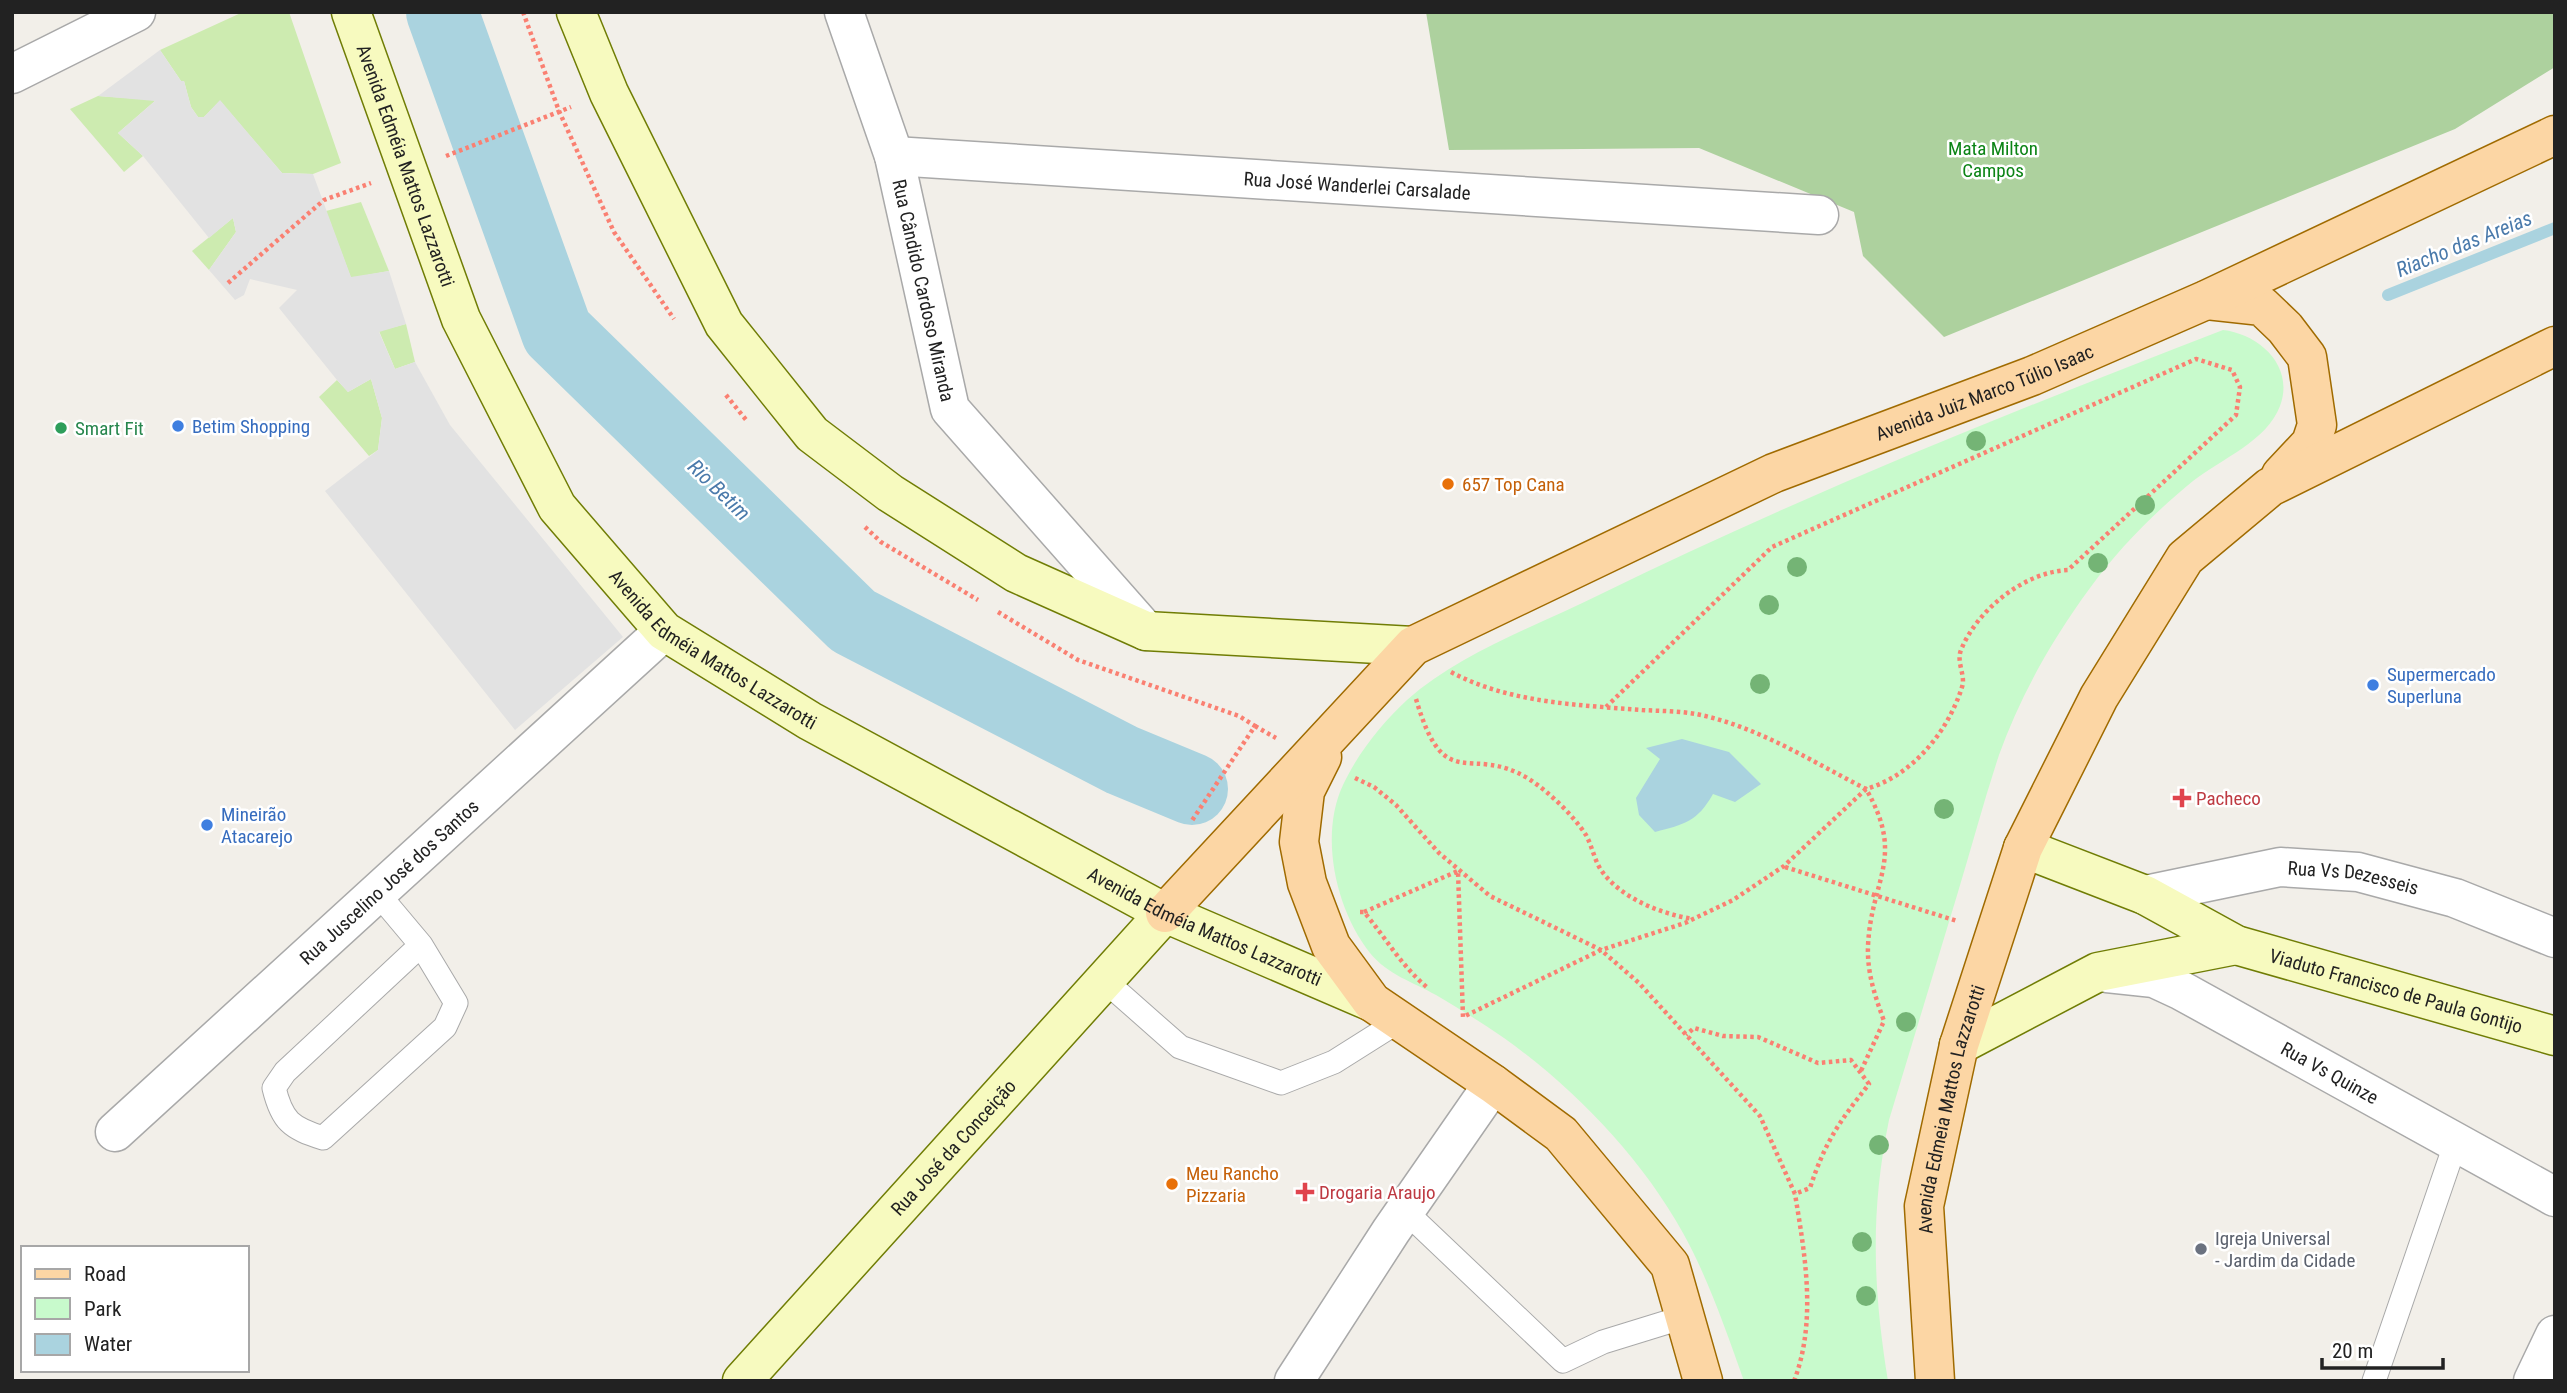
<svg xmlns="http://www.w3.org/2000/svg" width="2567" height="1393" font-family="'Roboto Condensed',sans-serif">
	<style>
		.grass { fill: #cdebb0 }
		.forest { fill: #add19e }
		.park { fill: #c8facc }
		.parking { fill: #e2e2e2 }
		.water { fill: #aad3df }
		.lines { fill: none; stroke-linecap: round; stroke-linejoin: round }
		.stream { stroke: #aad3df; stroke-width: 12 }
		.river { stroke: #aad3df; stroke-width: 72 }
		.lane-casing { stroke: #a9a9a9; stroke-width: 25 }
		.street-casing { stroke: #a9a9a9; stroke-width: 41 }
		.secondary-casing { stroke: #707d05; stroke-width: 41 }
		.primary-casing { stroke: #a06b00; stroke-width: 41 }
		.path { stroke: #fa8072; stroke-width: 4.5; stroke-dasharray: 3.5 3.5; stroke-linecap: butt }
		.lane { stroke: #fff; stroke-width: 23 }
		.street { stroke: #fff; stroke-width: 38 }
		.secondary { stroke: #f7fabf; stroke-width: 38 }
		.primary { stroke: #fcd6a4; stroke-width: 38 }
		.tree { fill: #74b475 }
		.shop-dot { fill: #3f7fe0; stroke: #fff; stroke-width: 2.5 }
		.leisure-dot { fill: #2e9e5b; stroke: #fff; stroke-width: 2.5 }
		.food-dot { fill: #e8710a; stroke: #fff; stroke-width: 2.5 }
		.health-dot { fill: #e0444e; stroke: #fff; stroke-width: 2.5 }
		.worship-dot { fill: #6b7280; stroke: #fff; stroke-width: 2.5 }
		.labels { text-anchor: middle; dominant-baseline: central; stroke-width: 5; stroke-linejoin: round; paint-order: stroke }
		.park-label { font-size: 19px; fill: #0c8416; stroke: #fff }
		.street-label { font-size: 19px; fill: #222; stroke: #fff }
		.shop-label { font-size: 19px; fill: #366cbe; stroke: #fff; text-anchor: start }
		.leisure-label { font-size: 19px; fill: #27864d; stroke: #fff; text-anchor: start }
		.food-label { font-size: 19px; fill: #c56008; stroke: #fff; text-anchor: start }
		.health-label { font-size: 19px; fill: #be3a42; stroke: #fff; text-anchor: start }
		.worship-label { font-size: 19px; fill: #5b616d; stroke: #fff; text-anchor: start }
		.water-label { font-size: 21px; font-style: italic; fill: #4a7aab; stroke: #fff }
	</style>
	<rect width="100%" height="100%" fill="#f2efe9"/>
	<!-- grass -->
	<g class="grass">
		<path d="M243 12H289L341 163 313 174 282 173 220 101 204 117H198L191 107 184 81H181L160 50Z"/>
		<path d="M98 96 156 100 118 133 143 156 124 172 70 109Z"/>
		<path d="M361 202 389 271 351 278 326 211Z"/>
		<path d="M233 218 236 232 209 270 192 251Z"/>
		<path d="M406 324 415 362 395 369 379 331Z"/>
		<path d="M371 379 382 418 378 450 369 456 319 397 337 380 348 392Z"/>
	</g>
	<!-- forest -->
	<path class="forest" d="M1426 12H2555V67L2455 129 1944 337 1863 256 1854 212 1699 148 1449 150Z"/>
	<!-- park -->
	<path class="park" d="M2223 330C2259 334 2295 366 2280 406 2267 441 2221 459 2193 481 2155 512 2119 548 2090 588 2053 638 2020 696 1999 755 1984 800 1972 846 1958 892 1935 968 1912 1044 1889 1120 1870 1212 1873 1288 1888 1381H1744C1726 1331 1709 1280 1683 1233 1641 1157 1574 1088 1504 1038 1482 1023 1460 1009 1436 995 1413 982 1388 975 1370 953 1336 910 1319 836 1343 785 1358 753 1382 723 1407 700 1461 652 1537 626 1601 594 1803 495 2013 411 2223 330Z"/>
	<!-- parking -->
	<path class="parking" d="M160 50 181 81H184L191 107 198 117H204L220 100 282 173 313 174 351 277 389 271 406 324 379 332 395 369 415 362 450 425 623 637 515 730 325 491 378 450 382 418 371 379 348 392 337 380 279 308 297 290 250 279 244 295 235 300 209 270 236 232 233 218 209 238 143 156 118 133 155 101 98 96Z"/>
	<!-- water -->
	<path class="water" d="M1682 739 1729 752 1761 784 1735 802 1713 794C1697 822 1685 824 1655 832L1639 815 1636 798 1660 759 1646 748Z"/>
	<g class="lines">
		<!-- stream -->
		<path class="stream" d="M2388 295 2555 228"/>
		<!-- river -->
		<path class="river" d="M442 12 557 332 853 621 1122 760 1192 789"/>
		<!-- lane casing -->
		<g class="lane-casing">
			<g id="lane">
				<path d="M379 895 421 945 456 1003 445 1027 323 1138C291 1128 282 1121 274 1088L285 1072 421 945"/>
				<path d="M1104 980 1180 1047 1281 1083 1334 1062 1399 1021"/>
				<path d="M1405 1211 1563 1361 1603 1342 1684 1317"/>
				<path d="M2374 1381 2456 1142"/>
			</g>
		</g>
		<!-- street casing -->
		<g class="street-casing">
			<g id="street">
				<path id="s1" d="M844 12 894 156 950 409 1146 631"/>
				<path d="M12 74 136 12"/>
				<path id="s2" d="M894 156 1819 215"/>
				<path id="s3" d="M2145 895 2280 867 2358 872 2455 898 2555 938"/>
				<path id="s4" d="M2107 973 2154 978 2182 991 2555 1197"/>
				<path id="s5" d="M115 1132 664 631"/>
				<path d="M1294 1381 1391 1231 1493 1084"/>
				<path d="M2533 1381 2555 1335"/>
			</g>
		</g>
		<!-- secondary casing -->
		<g class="secondary-casing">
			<g id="secondary">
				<path id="s6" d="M351 12 461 319 557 507 664 631 810 721 1165 913 1372 1002"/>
				<path d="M576 12 609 93 724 324 812 434 890 493 1016 573 1146 631 1413 646"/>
				<path id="s7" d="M2023 848 2145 895 2236 945 2555 1036"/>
				<path d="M1959 1045 2098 972 2236 945"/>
				<path id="s8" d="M742 1381 1165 913"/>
			</g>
		</g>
		<!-- primary casing -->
		<g class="primary-casing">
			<g id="primary">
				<path d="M2207 300 2262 306 2285 328 2307 357 2317 425 2311 443 2281 475"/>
				<path d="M1322 757 1305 791 1299 842 1307 883 1331 946 1372 1002 1493 1084 1561 1134 1670 1265 1703 1381"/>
				<path id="s9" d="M1165 913 1413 646 1774 473 2032 376 2206 300 2555 135"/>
				<path id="s10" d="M1935 1381 1924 1206 1959 1045 2023 848 2099 697 2185 558 2270 487 2555 346"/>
			</g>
		</g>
		<!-- path -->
		<g class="path">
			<path d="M523 12 559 111 614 232 674 319"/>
			<path d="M446 156 571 107"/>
			<path d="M228 283 324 200 371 183"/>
			<path d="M726 395 747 421"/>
			<path d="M865 527 881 542 978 600"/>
			<path d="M998 612 1078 660 1239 716 1255 726 1191 822"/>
			<path d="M1451 672C1509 703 1578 705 1642 710 1660 711 1679 711 1696 714 1757 726 1811 761 1866 789 1912 776 1948 732 1962 687 1966 676 1956 662 1961 650 1977 610 2024 572 2068 570L2236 415 2240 387 2232 370 2196 359 1772 547 1606 707"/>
			<path d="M1416 699C1445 798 1469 742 1529 779 1549 792 1573 815 1586 835 1592 846 1594 859 1601 870 1620 898 1661 914 1693 919"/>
			<path d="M1255 726 1276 738"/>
			<path d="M1355 778 1374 787 1396 805 1439 853 1490 896 1601 950 1639 983 1760 1116 1795 1194 1810 1188C1825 1142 1839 1122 1869 1084L1851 1060 1818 1063 1758 1037 1723 1036 1694 1028 1686 1035"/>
			<path d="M1785 867 1957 921"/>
			<path d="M1360 912H1364C1386 938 1402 967 1428 988"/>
			<path d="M1364 912 1458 871 1463 1017 1601 950 1685 923 1733 900 1784 866 1866 789C1906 858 1871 879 1868 946 1867 973 1875 996 1884 1021L1860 1073"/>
			<path d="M1794 1381C1817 1321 1805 1255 1795 1194"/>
		</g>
		<!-- lane -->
		<use href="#lane" class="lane"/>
		<!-- street -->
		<use href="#street" class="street"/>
		<!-- secondary -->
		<use href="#secondary" class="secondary"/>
		<!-- primary -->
		<use href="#primary" class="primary"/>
	</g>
	<!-- trees -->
	<g class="tree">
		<circle cx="1976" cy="441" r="10"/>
		<circle cx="2145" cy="505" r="10"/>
		<circle cx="2098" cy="563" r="10"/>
		<circle cx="1797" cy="567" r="10"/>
		<circle cx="1769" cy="605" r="10"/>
		<circle cx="1760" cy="684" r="10"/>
		<circle cx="1944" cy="809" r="10"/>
		<circle cx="1906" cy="1022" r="10"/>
		<circle cx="1879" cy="1145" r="10"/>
		<circle cx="1862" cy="1242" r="10"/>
		<circle cx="1866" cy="1296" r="10"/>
	</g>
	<!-- markers -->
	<g class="shop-dot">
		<circle cx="178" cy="426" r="7"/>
		<circle cx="2373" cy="685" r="7"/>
		<circle cx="207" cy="825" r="7"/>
	</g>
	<circle class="leisure-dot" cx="61" cy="428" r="7"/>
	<g class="food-dot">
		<circle cx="1448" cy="484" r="7"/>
		<circle cx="1172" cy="1184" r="7"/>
	</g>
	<g class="health-dot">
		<path d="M2178.5 787.5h7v7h7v7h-7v7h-7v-7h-7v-7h7z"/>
		<path d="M1301.5 1181.5h7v7h7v7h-7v7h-7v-7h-7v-7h7z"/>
	</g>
	<circle class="worship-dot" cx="2201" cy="1249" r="7"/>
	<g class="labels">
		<!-- park labels -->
		<g class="park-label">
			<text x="1993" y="148">Mata Milton<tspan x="1993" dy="22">Campos</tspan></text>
		</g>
		<!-- street labels -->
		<g class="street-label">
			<text stroke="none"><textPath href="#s6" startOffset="163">Avenida Edméia Mattos Lazzarotti</textPath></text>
			<text stroke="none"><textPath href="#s2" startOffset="464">Rua José Wanderlei Carsalade</textPath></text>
			<text stroke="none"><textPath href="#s1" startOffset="290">Rua Cândido Cardoso Miranda</textPath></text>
			<text stroke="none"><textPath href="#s9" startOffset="990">Avenida Juiz Marco Túlio Isaac</textPath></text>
			<text stroke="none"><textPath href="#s6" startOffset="751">Avenida Edméia Mattos Lazzarotti</textPath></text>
			<text stroke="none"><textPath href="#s3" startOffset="212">Rua Vs Dezesseis</textPath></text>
			<text stroke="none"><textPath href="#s5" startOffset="371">Rua Juscelino José dos Santos</textPath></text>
			<text stroke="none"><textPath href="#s6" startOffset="1318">Avenida Edméia Mattos Lazzarotti</textPath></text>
			<text stroke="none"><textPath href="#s7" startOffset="401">Viaduto Francisco de Paula Gontijo</textPath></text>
			<text stroke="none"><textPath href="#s4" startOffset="247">Rua Vs Quinze</textPath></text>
			<text stroke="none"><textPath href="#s10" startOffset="275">Avenida Edmeia Mattos Lazzarotti</textPath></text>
			<text stroke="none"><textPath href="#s8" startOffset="315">Rua José da Conceição</textPath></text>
		</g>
		<!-- shop labels -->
		<g class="shop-label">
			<text x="192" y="426">Betim Shopping</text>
			<text x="2387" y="674">Supermercado<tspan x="2387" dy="22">Superluna</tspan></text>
			<text x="221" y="814">Mineirão<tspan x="221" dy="22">Atacarejo</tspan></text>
		</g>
		<!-- leisure labels -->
		<g class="leisure-label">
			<text x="75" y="428">Smart Fit</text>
		</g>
		<!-- food labels -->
		<g class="food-label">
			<text x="1462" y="484">657 Top Cana</text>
			<text x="1186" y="1173">Meu Rancho<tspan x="1186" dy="22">Pizzaria</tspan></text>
		</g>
		<!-- health labels -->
		<g class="health-label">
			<text x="2196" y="798">Pacheco</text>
			<text x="1319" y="1192">Drogaria Araujo</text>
		</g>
		<!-- worship labels -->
		<g class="worship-label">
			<text x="2215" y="1238">Igreja Universal<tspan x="2215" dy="22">- Jardim da Cidade</tspan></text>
		</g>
		<!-- water labels -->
		<g class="water-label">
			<text transform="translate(2464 244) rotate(-22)">Riacho das Areias</text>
			<text transform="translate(719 490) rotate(44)">Rio Betim</text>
		</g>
	</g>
	<!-- border -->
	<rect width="2567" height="1393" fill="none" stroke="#222222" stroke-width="28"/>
	<!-- legend -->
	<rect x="21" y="1246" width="228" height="126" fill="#ffffff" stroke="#a7a7a7" stroke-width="2"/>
	<rect x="35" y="1269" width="35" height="10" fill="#fcd6a4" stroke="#a7a7a7" stroke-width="2"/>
	<text x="84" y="1281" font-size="21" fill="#222222">Road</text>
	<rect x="35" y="1298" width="35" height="21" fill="#c8facc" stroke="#a7a7a7" stroke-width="2"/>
	<text x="84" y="1316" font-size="21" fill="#222222">Park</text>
	<rect x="35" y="1334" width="35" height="21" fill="#aad3df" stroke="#a7a7a7" stroke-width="2"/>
	<text x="84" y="1351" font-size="21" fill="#222222">Water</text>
	<!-- scale -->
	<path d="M2322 1358v10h121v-10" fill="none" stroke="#222222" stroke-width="3.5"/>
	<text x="2332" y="1358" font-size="21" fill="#222222" stroke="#ffffff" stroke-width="5" paint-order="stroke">20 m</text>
</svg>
